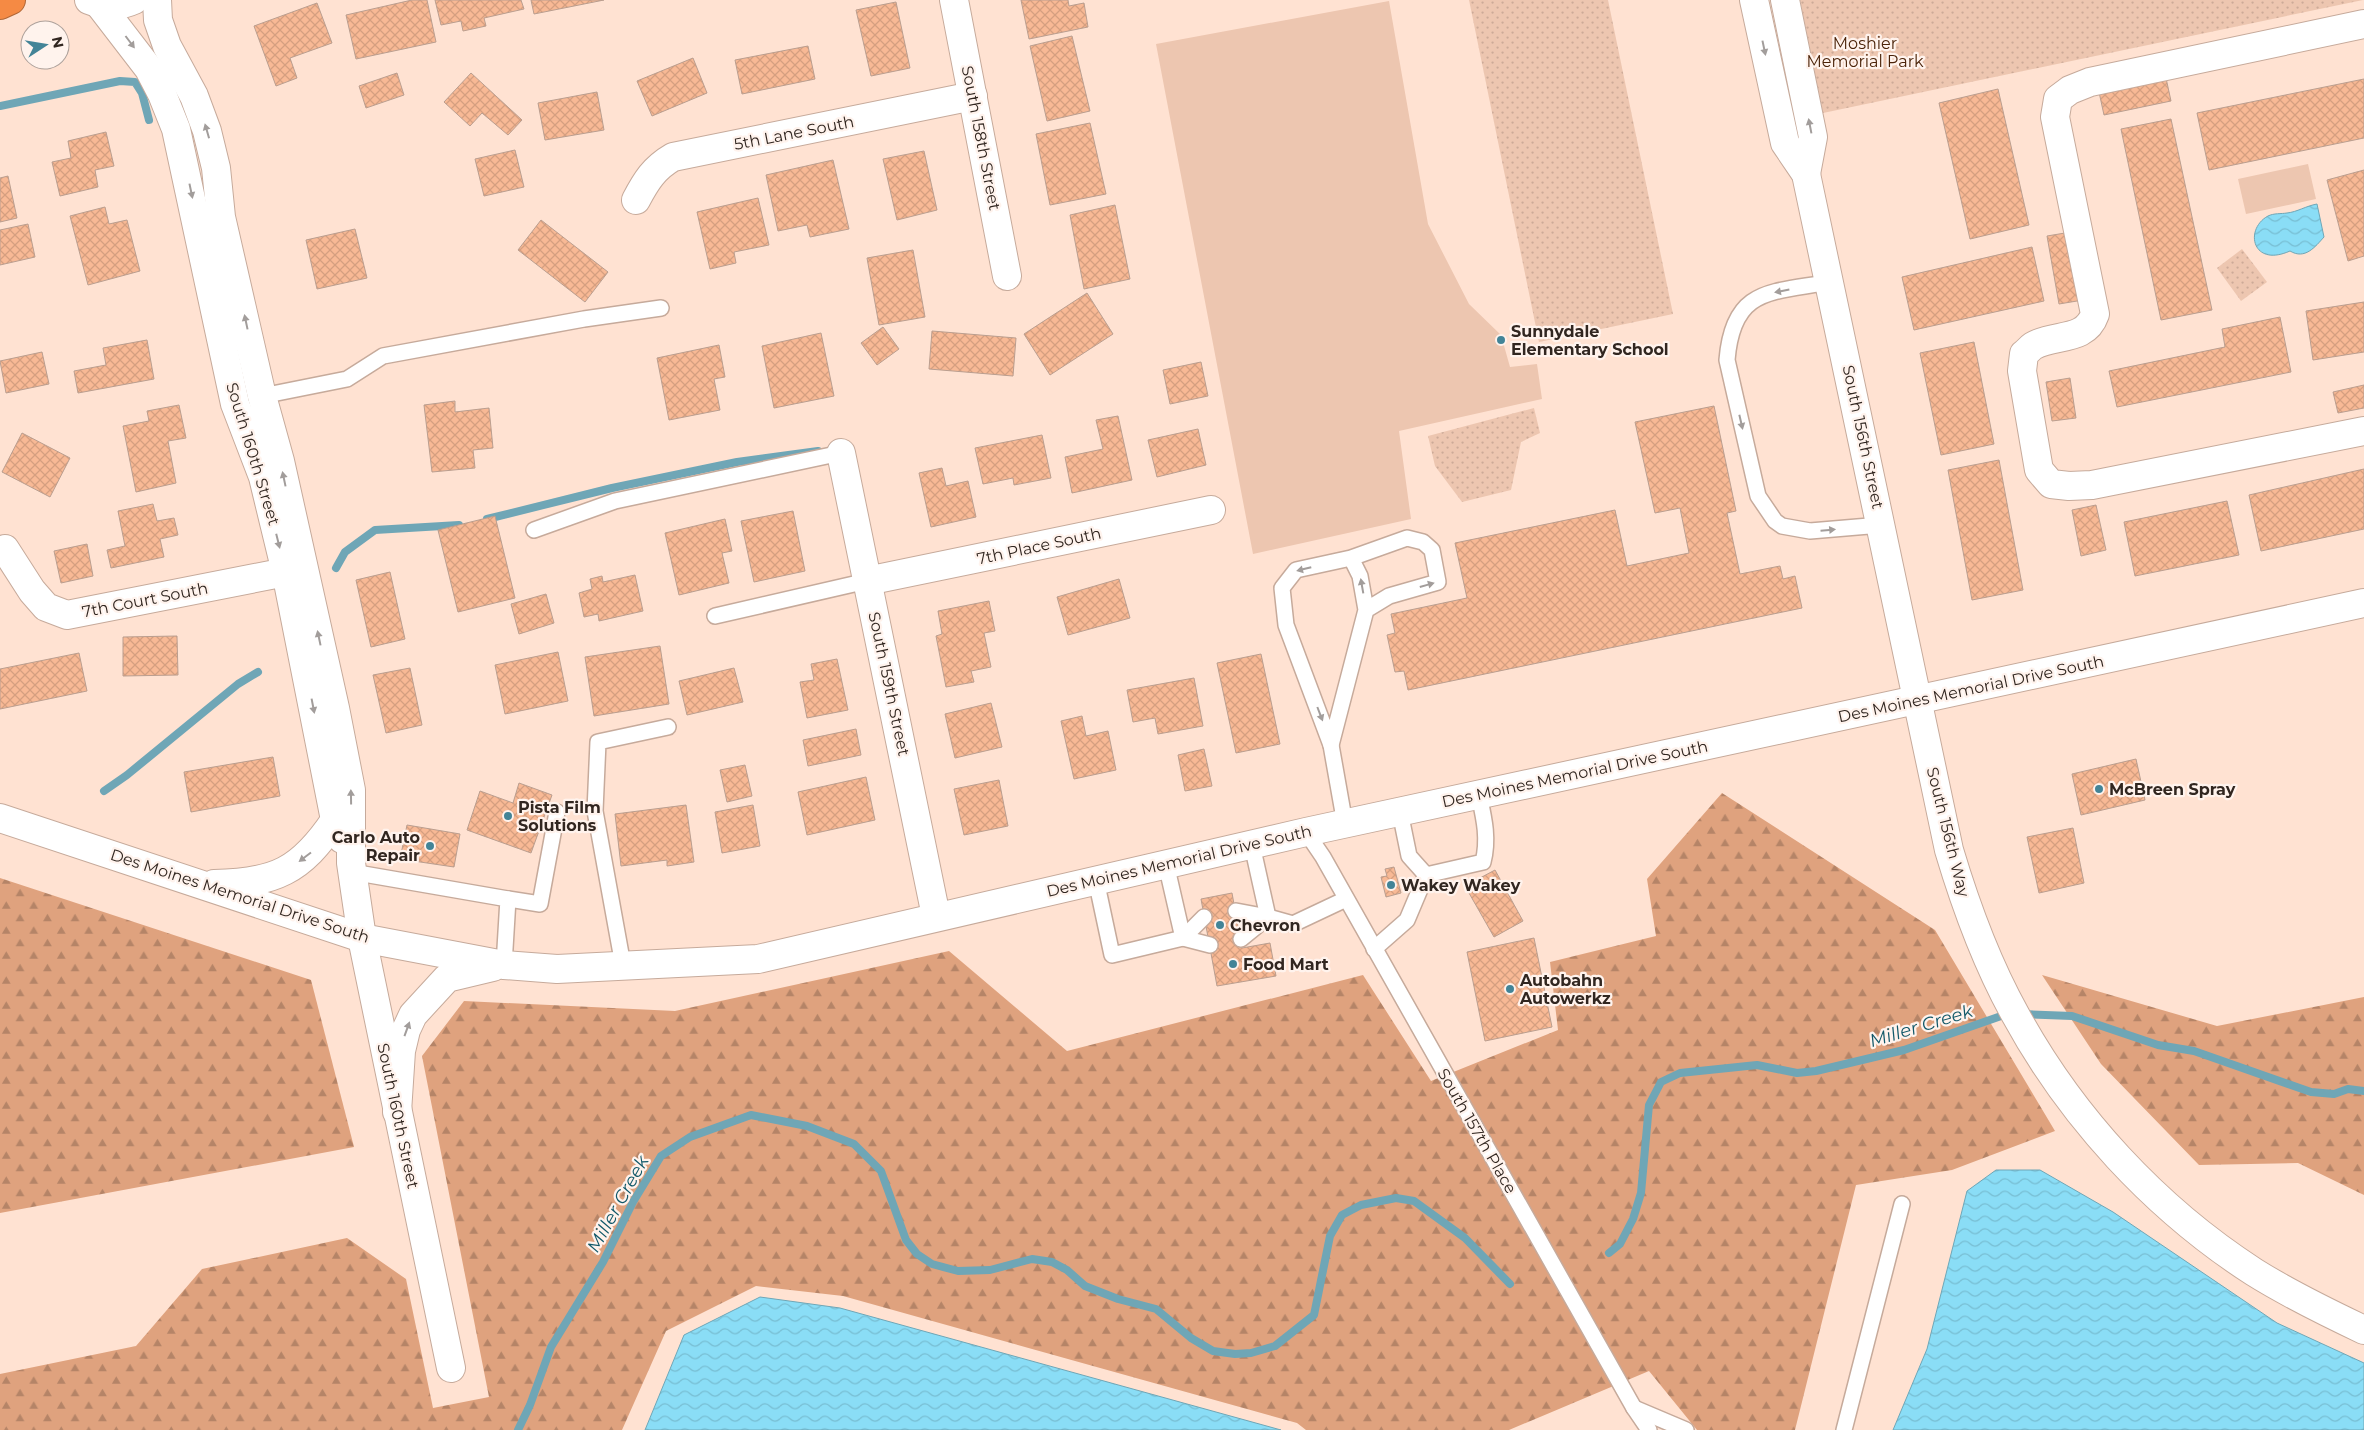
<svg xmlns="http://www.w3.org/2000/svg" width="2364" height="1430" font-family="Montserrat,sans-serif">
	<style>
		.green { fill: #edc6b0 }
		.forest { fill: url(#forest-firs) }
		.park { fill: url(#park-dots) }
		.water { fill: url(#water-waves); stroke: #6fa6b6 }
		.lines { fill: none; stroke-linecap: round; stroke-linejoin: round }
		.stream { stroke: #6fa6b6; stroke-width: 8 }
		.building { fill: url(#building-cross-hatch); stroke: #ba9e8f }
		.lane-casing { stroke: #c6aa9b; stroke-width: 18 }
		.street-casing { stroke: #c6aa9b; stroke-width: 30 }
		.secondary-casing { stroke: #c6aa9b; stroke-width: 30 }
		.highway-casing { stroke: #b06737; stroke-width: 30 }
		.lane { stroke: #fff; stroke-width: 15 }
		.street { stroke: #fff; stroke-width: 28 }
		.secondary { stroke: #fff; stroke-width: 28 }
		.highway { stroke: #f58a44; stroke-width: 28 }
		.oneway { fill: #a29d9b }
		.poi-dot { fill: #438497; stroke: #fff3ed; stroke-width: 2 }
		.labels { text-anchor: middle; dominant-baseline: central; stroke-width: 4.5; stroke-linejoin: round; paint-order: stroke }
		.park-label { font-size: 16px; fill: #4b2308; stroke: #fff3ed }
		.street-label { font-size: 16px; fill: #312620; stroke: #fff3ed }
		.poi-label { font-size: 16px; font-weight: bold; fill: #312620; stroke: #fff3ed; text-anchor: start }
		.water-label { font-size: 18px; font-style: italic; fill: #115869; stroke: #fff3ed }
	</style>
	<defs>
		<pattern id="forest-firs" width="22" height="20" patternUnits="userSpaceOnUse" patternTransform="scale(1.25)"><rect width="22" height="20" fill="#dfa27e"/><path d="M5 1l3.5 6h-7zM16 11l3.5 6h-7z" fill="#b58467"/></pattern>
		<pattern id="park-dots" width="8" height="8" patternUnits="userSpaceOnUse" patternTransform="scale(1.25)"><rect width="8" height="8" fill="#edc6b0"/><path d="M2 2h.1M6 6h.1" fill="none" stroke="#ccaa97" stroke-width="1.8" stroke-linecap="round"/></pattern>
		<pattern id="water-waves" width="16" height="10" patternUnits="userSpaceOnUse" patternTransform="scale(1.25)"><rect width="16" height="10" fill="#8addf6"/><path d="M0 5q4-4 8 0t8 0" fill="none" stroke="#78bed3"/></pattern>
		<pattern id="building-cross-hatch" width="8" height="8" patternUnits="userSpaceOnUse" patternTransform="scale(1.25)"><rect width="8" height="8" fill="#f8b995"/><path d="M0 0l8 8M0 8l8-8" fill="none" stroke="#d59f80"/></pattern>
	</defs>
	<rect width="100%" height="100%" fill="#ffe2d2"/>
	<!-- green -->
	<g class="green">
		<path d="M1389 1 1428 224 1469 304 1501 335 1510 367 1537 364 1542 399 1399 431 1411 519 1253 554 1156 44Z"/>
		<path d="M2308 164 2316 199 2246 214 2238 179Z"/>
	</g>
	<!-- forest -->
	<g class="forest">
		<path d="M1722 793 1935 930 2055 1131 1952 1170 1856 1185 1795 1430H1697L1649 1371 1509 1430H1306L1297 1423 843 1296 756 1286 666 1331 622 1430H0V1374L136 1346 202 1269 347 1238 406 1279 433 1408 489 1397 422 1056 464 1001 675 1011 949 951 1067 1051 1363 975 1431 1081 1558 1030 1550 962 1656 936 1647 879Z"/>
		<path d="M0 878 311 980 354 1147 0 1213Z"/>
		<path d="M2042 975 2217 1026 2364 997V1195L2298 1163 2199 1165 2101 1064Z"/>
	</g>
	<!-- park -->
	<g class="park">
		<path d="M1469 0H1608L1673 314 1539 342Z"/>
		<path d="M1800 0H2363L1823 113Z"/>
		<path d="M2242 249 2267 282 2241 301 2217 268Z"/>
		<path d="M1534 408 1540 433 1521 442 1511 490 1462 502 1435 466 1428 436Z"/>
	</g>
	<!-- water -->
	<g class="water">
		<path d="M2317 204 2324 237C2315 247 2305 260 2290 251 2252 268 2244 229 2268 216 2274 213 2281 214 2287 213 2297 212 2306 206 2317 204Z"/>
		<path d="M1996 1170H2040L2113 1212 2277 1323 2364 1363V1430H1893L1927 1349 1967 1191Z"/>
		<path d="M760 1297 840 1308 1281 1430H645L684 1335Z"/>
	</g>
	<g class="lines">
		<!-- stream -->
		<g class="stream">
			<path d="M0 106 120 81 135 82 142 93 149 120"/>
			<path d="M487 519 612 488 737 462 818 451"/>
			<path d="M336 568 345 552 375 530 459 525"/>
			<path d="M104 791 127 775 238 684 258 672"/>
			<path d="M2022 1014 2072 1016 2158 1045 2194 1051 2311 1092 2334 1094 2348 1089 2364 1091"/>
			<path d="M1609 1253 1620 1244 1633 1219 1641 1193 1649 1105 1661 1082 1680 1073 1757 1065 1797 1073 1816 1071 1904 1050 2004 1015H2011"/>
			<path d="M518 1430 530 1405 551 1347 603 1262 633 1202 661 1156 690 1137 751 1115 807 1126 854 1144 881 1171 906 1240 917 1254 932 1264 958 1271 990 1270 1032 1259 1052 1262 1067 1270 1085 1286 1118 1299 1156 1309 1191 1338 1213 1351 1235 1354 1251 1353 1275 1346 1314 1315 1330 1236 1342 1215 1361 1205 1396 1198 1414 1201 1465 1238 1510 1284"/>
		</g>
	</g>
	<!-- building -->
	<g class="building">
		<path d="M412 0H427L436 42 356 59 346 15Z"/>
		<path d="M435 0H521L524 9 484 18 486 26 463 31 461 21 441 25Z"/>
		<path d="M531 0H604L534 14Z"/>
		<path d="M1021 0H1068L1069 6 1084 3 1088 27 1029 39Z"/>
		<path d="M896 2 910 68 871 76 856 10Z"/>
		<path d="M317 3 332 43 290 58 297 78 276 86 254 26Z"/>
		<path d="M1072 36 1090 111 1047 121 1030 46Z"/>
		<path d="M808 46 815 79 742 94 735 60Z"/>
		<path d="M693 58 707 93 652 116 637 81Z"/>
		<path d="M397 73 404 95 366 108 359 86Z"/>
		<path d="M471 73 522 120 508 135 482 113 470 126 444 102Z"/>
		<path d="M2166 78 2171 101 2104 115 2099 92Z"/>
		<path d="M2364 79V138L2209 170 2197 113Z"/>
		<path d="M1998 89 2029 225 1970 239 1939 103Z"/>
		<path d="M597 92 604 130 545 140 538 103Z"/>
		<path d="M2171 119 2212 310 2161 320 2121 129Z"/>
		<path d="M1090 123 1106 194 1050 205 1036 134Z"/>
		<path d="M106 132 114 166 95 170 98 187 60 196 52 162 71 158 68 141Z"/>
		<path d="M515 150 524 187 484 196 475 159Z"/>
		<path d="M924 151 937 210 897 220 883 159Z"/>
		<path d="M833 160 849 229 810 237 807 225 778 231 766 175Z"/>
		<path d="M2364 170V256L2348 261 2327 180Z"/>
		<path d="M8 176 17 218 0 222V178Z"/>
		<path d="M758 198 769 245 734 252 736 263 710 269 697 212Z"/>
		<path d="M1115 205 1130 279 1084 289 1070 215Z"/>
		<path d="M105 207 109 224 127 220 140 271 88 285 70 216Z"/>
		<path d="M541 220 608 272 585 302 518 250Z"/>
		<path d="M28 224 35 257 0 265V230Z"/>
		<path d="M355 229 367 278 317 289 306 240Z"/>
		<path d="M2071 232 2083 300 2059 304 2047 236Z"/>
		<path d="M2032 247 2044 301 1914 330 1902 277Z"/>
		<path d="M913 250 925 317 879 325 867 258Z"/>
		<path d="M1087 293 1113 334 1050 375 1024 334Z"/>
		<path d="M2364 302V352L2313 360 2306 311Z"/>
		<path d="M2280 317 2291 372 2117 407 2109 371 2225 347 2222 329Z"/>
		<path d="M883 327 899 349 877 365 861 343Z"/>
		<path d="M932 331 1016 338 1013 376 929 369Z"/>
		<path d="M821 333 834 396 774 408 762 346Z"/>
		<path d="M147 340 154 379 78 393 74 371 106 365 103 348Z"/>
		<path d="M1974 342 1994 444 1941 455 1920 353Z"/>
		<path d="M719 345 725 377 714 379 720 410 669 420 657 358Z"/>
		<path d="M42 352 49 384 6 393 0 361Z"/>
		<path d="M1201 362 1208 396 1170 404 1163 370Z"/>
		<path d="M2070 378 2076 418 2052 421 2046 382Z"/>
		<path d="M2364 385V408L2338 413 2333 392Z"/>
		<path d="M455 401V412L489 408 493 448 473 450 475 468 432 472 424 405Z"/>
		<path d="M179 405 186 438 168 441 176 483 136 492 123 426 149 421 147 411Z"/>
		<path d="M1714 406 1736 511 1727 513 1740 574 1780 566 1783 579 1795 576 1802 608 1408 690 1404 671 1395 672 1387 635 1395 633 1391 614 1467 598 1455 543 1615 510 1627 566 1689 553 1680 508 1655 513 1635 422Z"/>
		<path d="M1118 416 1132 480 1072 493 1065 457 1103 449 1096 420Z"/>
		<path d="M1198 429 1206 465 1157 477 1148 440Z"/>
		<path d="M22 433 70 458 50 497 2 472Z"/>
		<path d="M1042 435 1051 478 1014 485 1013 478 983 484 975 448Z"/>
		<path d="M1999 460 2023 590 1972 600 1948 470Z"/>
		<path d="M942 468 946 486 968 481 976 517 931 527 919 473Z"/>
		<path d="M2364 469V529L2261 551 2249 495Z"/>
		<path d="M2227 501 2239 555 2135 576 2124 522Z"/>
		<path d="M153 504 157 521 174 518 178 535 160 539 164 557 111 568 107 550 125 546 118 511Z"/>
		<path d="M2096 505 2106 550 2081 556 2072 510Z"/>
		<path d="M793 511 805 571 754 582 741 521Z"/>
		<path d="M495 516 515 598 458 612 438 530Z"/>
		<path d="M725 519 732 551 722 553 729 583 679 595 665 533Z"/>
		<path d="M87 544 93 576 61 583 54 551Z"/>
		<path d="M390 572 405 639 371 647 356 580Z"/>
		<path d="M635 575 643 611 599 621 598 614 584 617 579 593 592 589 590 579 602 576 603 582Z"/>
		<path d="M1119 579 1130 618 1068 635 1057 597Z"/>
		<path d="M546 594 554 623 519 634 511 604Z"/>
		<path d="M989 601 995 631 984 633 991 667 971 671 974 682 946 687 936 636 942 634 938 611Z"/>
		<path d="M177 636 178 675 123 676V637Z"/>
		<path d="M660 646 669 704 594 716 585 657Z"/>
		<path d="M558 652 568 701 505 714 495 665Z"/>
		<path d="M79 653 87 691 0 709V669Z"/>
		<path d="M1261 654 1280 744 1236 753 1217 663Z"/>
		<path d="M837 659 848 710 807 718 800 682 814 680 811 664Z"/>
		<path d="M410 668 422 725 386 733 373 675Z"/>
		<path d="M734 668 743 702 687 715 679 681Z"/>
		<path d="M1194 678 1203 726 1158 734 1155 718 1133 722 1127 690Z"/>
		<path d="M991 703 1002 747 955 758 945 714Z"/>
		<path d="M1082 716 1086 736 1108 731 1116 770 1074 779 1061 721Z"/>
		<path d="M856 729 861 755 808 766 803 740Z"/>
		<path d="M1204 749 1212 786 1185 791 1178 755Z"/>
		<path d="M273 757 280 796 191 812 184 772Z"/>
		<path d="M2136 759 2145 800 2081 815 2072 774Z"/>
		<path d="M745 765 752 796 727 802 720 770Z"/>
		<path d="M866 777 875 820 807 835 798 792Z"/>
		<path d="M999 780 1008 826 964 835 954 789Z"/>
		<path d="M519 783 552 795 531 853 467 830 480 791 513 803Z"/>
		<path d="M686 805 694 862 667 866V860L621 866 615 814Z"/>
		<path d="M753 805 760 846 722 853 715 812Z"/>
		<path d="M407 825 460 834 454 867 400 859Z"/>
		<path d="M2073 828 2084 883 2039 893 2027 837Z"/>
		<path d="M1394 867 1401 893 1386 897 1381 877 1387 876 1385 869Z"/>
		<path d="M1495 870 1523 921 1494 937 1465 886Z"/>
		<path d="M1232 893 1242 948 1270 943 1276 976 1217 986 1201 899Z"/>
		<path d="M1534 938 1552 1027 1485 1041 1467 952Z"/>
	</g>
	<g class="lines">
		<!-- lane casing -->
		<g class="lane-casing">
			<g id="lane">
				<path d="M1830 282C1771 293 1733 287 1727 360L1758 496 1775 521 1782 526 1810 531 1881 525"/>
				<path d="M262 396 347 379 383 356 584 319 661 308"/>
				<path d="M534 530 615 501 841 453"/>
				<path d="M1351 558 1360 576 1366 610 1331 745 1286 625 1282 588 1296 570 1351 558 1407 538 1423 542 1432 550 1438 582 1389 596 1366 610"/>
				<path d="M715 616 867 581"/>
				<path d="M1331 745 1345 824"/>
				<path d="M1400 812 1409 856 1426 875 1483 862C1489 839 1484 818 1479 795"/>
				<path d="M1306 832 1323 857 1634 1408 1649 1430"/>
				<path d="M1252 845 1268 917 1293 924 1346 899"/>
				<path d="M1166 864 1183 938"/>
				<path d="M352 872 508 899 504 965"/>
				<path d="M1096 880 1112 955 1183 938 1210 945"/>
				<path d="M508 899 540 904 557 812"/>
				<path d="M1236 911 1268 917"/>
				<path d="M1183 938 1204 917"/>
				<path d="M1241 939 1268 917"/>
				<path d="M1374 949 1407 920 1426 875"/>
				<path d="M623 965 595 811 598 742 668 727"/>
				<path d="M1634 1408 1686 1430"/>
				<path d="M1844 1430 1902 1204"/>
			</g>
		</g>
		<!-- street casing -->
		<g class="street-casing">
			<g id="street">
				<path d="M954 0 1007 276"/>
				<path d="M2364 24 2090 82 2070 90 2058 99 2055 117 2095 314C2085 343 2054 333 2033 346 2030 348 2027 352 2024 354L2022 371 2039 470 2051 484 2069 486 2092 485 2364 431"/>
				<path d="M636 200C646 181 654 168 673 157L973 96"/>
				<path d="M841 453 936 916"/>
				<path d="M5 549 32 591 46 607 67 615 286 572"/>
				<path d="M867 581 1211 510"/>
				<path d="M362 938 451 1368"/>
			</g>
		</g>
		<!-- secondary casing -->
		<g class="secondary-casing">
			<g id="secondary">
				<path d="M89 0C104 6 119 7 134 0"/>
				<path d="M157 0 158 20 167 46 194 96 207 131 216 168 221 217 262 396 280 461 335 708 351 790V863L362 938"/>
				<path d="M1754 0 1785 143 1806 174 1949 850C1966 907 1986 962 2015 1014 2071 1117 2155 1208 2254 1272 2289 1294 2326 1312 2364 1330"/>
				<path d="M1785 0 1813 137 1806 174"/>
				<path d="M99 4 149 69 162 94 176 129 235 404 263 477 286 572 335 820 342 839"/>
				<path d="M0 818 362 938 504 965 557 969 758 959 1306 832 2364 603"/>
				<path d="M214 884C275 883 301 871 335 820"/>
				<path d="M397 1112 401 1051 406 1030 413 1015 447 978 493 967"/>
			</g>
		</g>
		<!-- highway casing -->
		<g class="highway-casing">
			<path id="highway" d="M0 5 11 0"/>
		</g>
		<!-- lane -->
		<use href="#lane" class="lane"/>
		<!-- street -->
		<use href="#street" class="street"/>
		<!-- secondary -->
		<use href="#secondary" class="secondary"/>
		<!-- highway -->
		<use href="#highway" class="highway"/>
	</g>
	<!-- one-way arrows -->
	<defs><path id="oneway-solid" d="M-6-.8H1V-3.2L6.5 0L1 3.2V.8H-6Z" transform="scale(1.25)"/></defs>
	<g class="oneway">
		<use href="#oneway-solid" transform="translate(130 42) rotate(53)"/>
		<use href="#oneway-solid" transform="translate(1764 48) rotate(78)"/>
		<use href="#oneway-solid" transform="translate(1810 126) rotate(-101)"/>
		<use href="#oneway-solid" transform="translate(207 131) rotate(-106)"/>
		<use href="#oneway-solid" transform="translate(191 191) rotate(78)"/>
		<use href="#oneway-solid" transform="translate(1782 291) rotate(169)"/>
		<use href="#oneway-solid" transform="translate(246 322) rotate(-102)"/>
		<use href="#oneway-solid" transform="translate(1741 422) rotate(77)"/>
		<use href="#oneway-solid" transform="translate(284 479) rotate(-102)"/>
		<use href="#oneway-solid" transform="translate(1828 530) rotate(-5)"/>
		<use href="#oneway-solid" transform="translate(278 541) rotate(76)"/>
		<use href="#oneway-solid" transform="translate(1304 569) rotate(166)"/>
		<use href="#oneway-solid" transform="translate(1427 585) rotate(-16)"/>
		<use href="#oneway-solid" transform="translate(1362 586) rotate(-100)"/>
		<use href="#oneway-solid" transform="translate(319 638) rotate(-102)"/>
		<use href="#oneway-solid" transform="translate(313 706) rotate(79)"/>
		<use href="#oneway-solid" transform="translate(1320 714) rotate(69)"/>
		<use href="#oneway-solid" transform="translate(351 797) rotate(-91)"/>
		<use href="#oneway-solid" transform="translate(305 857) rotate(143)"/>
		<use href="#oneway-solid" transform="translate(407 1029) rotate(-70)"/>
	</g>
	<!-- markers -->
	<g class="poi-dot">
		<circle cx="1501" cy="340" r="5"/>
		<circle cx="2099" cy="789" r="5"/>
		<circle cx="508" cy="816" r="5"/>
		<circle cx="430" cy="846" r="5"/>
		<circle cx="1391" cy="885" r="5"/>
		<circle cx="1220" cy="925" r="5"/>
		<circle cx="1233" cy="964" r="5"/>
		<circle cx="1510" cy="989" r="5"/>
	</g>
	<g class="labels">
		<!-- park labels -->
		<g class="park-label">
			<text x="1865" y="43">Moshier<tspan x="1865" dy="18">Memorial Park</tspan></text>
		</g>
		<!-- street labels -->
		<g class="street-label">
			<text transform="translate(794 133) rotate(-11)">5th Lane South</text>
			<text transform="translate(981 138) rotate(79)">South 158th Street</text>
			<text transform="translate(1863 437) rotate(78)">South 156th Street</text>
			<text transform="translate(253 454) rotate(73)">South 160th Street</text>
			<text transform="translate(1039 546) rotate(-12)">7th Place South</text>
			<text transform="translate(145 600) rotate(-11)">7th Court South</text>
			<text transform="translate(889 684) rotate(78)">South 159th Street</text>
			<text transform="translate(1971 689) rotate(-12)">Des Moines Memorial Drive South</text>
			<text transform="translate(1575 774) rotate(-12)">Des Moines Memorial Drive South</text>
			<text transform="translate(1948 832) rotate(76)">South 156th Way</text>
			<text transform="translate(1179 861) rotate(-13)">Des Moines Memorial Drive South</text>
			<text transform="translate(240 896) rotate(18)">Des Moines Memorial Drive South</text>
			<text transform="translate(398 1116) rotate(78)">South 160th Street</text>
			<text transform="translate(1477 1131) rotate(60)">South 157th Place</text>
		</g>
		<!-- poi labels -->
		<g class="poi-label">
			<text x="1511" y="331">Sunnydale<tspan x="1511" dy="18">Elementary School</tspan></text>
			<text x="2109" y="789">McBreen Spray</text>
			<text x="518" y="807">Pista Film<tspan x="518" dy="18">Solutions</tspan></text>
			<text x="420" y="837" text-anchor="end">Carlo Auto<tspan x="420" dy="18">Repair</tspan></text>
			<text x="1401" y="885">Wakey Wakey</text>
			<text x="1230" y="925">Chevron</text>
			<text x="1243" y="964">Food Mart</text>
			<text x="1520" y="980">Autobahn<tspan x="1520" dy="18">Autowerkz</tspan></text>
		</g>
		<!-- water labels -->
		<g class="water-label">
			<text transform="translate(1921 1026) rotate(-17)">Miller Creek</text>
			<text transform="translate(618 1204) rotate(-61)">Miller Creek</text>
		</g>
	</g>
	<!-- north arrow -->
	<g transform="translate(45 45) rotate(78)"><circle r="24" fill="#fff3ed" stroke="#ada19b"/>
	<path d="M0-4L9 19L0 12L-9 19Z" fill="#438497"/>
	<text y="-8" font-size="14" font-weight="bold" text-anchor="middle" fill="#312620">N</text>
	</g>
</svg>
